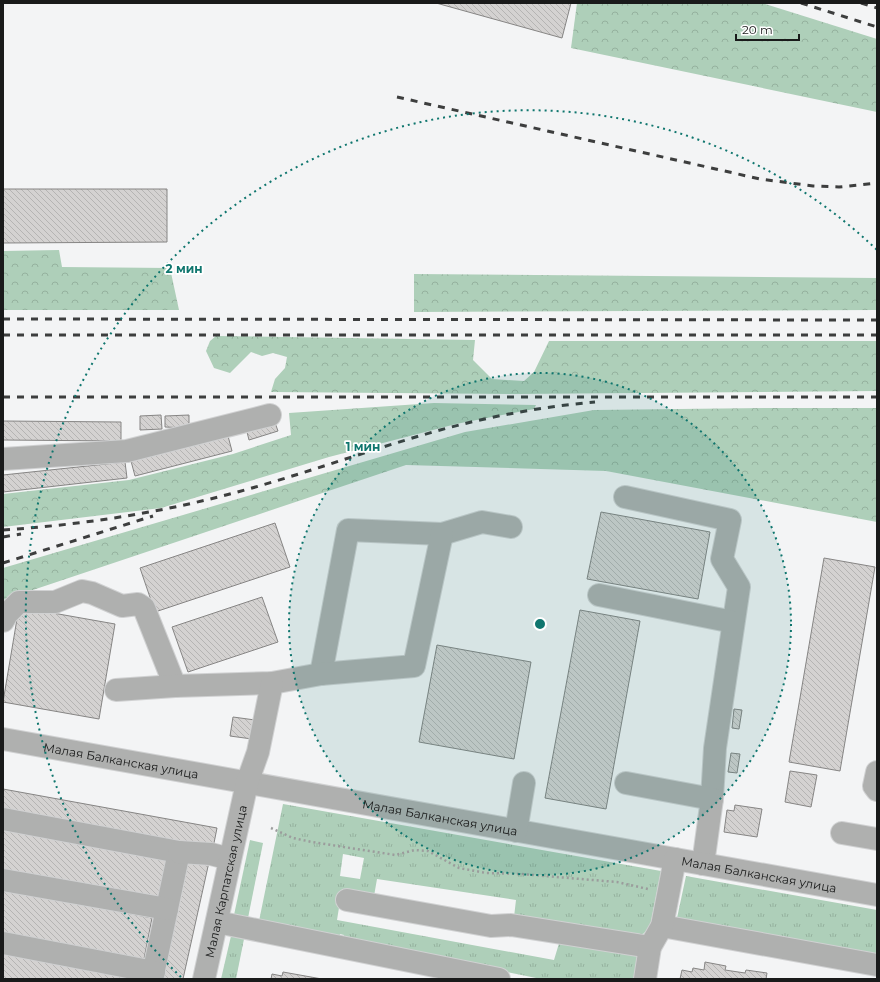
<svg xmlns="http://www.w3.org/2000/svg" width="880" height="982" font-family="Montserrat,sans-serif">
	<style>
		.grass { fill: url(#grass-tufts); fill-rule: evenodd }
		.forest { fill: url(#forest-crowns) }
		.building { fill: url(#building-back-hatch); stroke: #868584 }
		.lines { fill: none; stroke-linecap: round; stroke-linejoin: round }
		.minor-casing { stroke: #d0d1d2; stroke-width: 24 }
		.path { stroke: #9b9c9c; stroke-width: 2.5; stroke-dasharray: 2 3; stroke-linecap: butt }
		.minor { stroke: #afb0af; stroke-width: 22 }
		.rail { stroke: #3d3e3e; stroke-width: 3; stroke-dasharray: 7 7; stroke-linecap: butt }
		.ring { fill: none; stroke: #0f766e; stroke-width: 2; stroke-dasharray: 2 4 }
		.labels { text-anchor: middle; dominant-baseline: central; stroke-width: 3.5; stroke-linejoin: round; paint-order: stroke }
		.street-label { font-size: 12px; fill: #191a1a; stroke: #fff }
		.centre { fill: #0f766e; stroke: #fff; stroke-width: 2 }
		.ring-label { font-size: 12px; text-anchor: middle; font-weight: bold; fill: #0f766e; stroke: #fff; stroke-width: 3.5; stroke-linejoin: round; paint-order: stroke }
	</style>
	<defs>
		<pattern id="grass-tufts" width="24" height="20" patternUnits="userSpaceOnUse"><rect width="24" height="20" fill="#aecfb9"/><path d="M3 7l-1-3M5 7V3M7 7l1-3M15 17l-1-3M17 17v-4M19 17l1-3" fill="none" stroke="#95b19e"/></pattern>
		<pattern id="forest-crowns" width="20" height="18" patternUnits="userSpaceOnUse"><rect width="20" height="18" fill="#aecfb9"/><path d="M2 6a3 3 0 1 1 6 0M12 15a3 3 0 1 1 6 0" fill="none" stroke="#95b19e"/></pattern>
		<pattern id="building-back-hatch" width="6" height="6" patternUnits="userSpaceOnUse"><rect width="6" height="6" fill="#d4d2d1"/><path d="M-1 5l2 2M0 0l6 6M5-1l2 2" fill="none" stroke="#b5b4b3"/></pattern>
	</defs>
	<rect width="100%" height="100%" fill="#f3f4f5"/>
	<!-- grass -->
	<g class="grass">
		<path d="M283 804 661 871 650 927 641 936 514 917 516 900 377 879 374 896 342 889 337 920 554 960 560 940 637 954 639 959 637 979H541L343 939 344 935 340 934 339 938 259 921ZM343 854 364 858 360 879 340 876Z"/>
		<path d="M250 840 263 843 248 918 234 915Z"/>
		<path d="M686 876 877 910V957L677 918Z"/>
		<path d="M231 936 244 939 236 979H221Z"/>
	</g>
	<!-- forest -->
	<g class="forest">
		<path d="M577 3H762L877 39V112L571 48Z"/>
		<path d="M59 250 62 267 170 268 179 310H3V251Z"/>
		<path d="M414 274 877 278V310L414 312Z"/>
		<path d="M216 336 475 340 473 360 492 379 524 381 534 372 549 341H877V391L516 394 271 392 275 379 285 368 287 357 273 353 262 356 251 352 230 373 214 368 206 351 210 341Z"/>
		<path d="M434 403 536 405 534 409 456 424 329 457 161 508 3 527V494L129 480 233 454 291 435 289 413Z"/>
		<path d="M772 408H877V522L606 471 406 465 3 600V568L465 432 594 410Z"/>
	</g>
	<!-- building -->
	<g class="building">
		<path d="M436 3H571L562 38Z"/>
		<path d="M3 189H167V242L3 243Z"/>
		<path d="M161 415 162 429 140 430V416Z"/>
		<path d="M189 415V428L165 427V416Z"/>
		<path d="M274 420 278 431 249 440 246 428Z"/>
		<path d="M3 421 121 422V441L3 440Z"/>
		<path d="M228 436 232 451 135 476 131 461Z"/>
		<path d="M125 462 127 478 3 492V475Z"/>
		<path d="M601 512 710 532 698 599 587 579Z"/>
		<path d="M275 523 290 567 155 612 140 568Z"/>
		<path d="M824 558 875 567 840 771 789 762Z"/>
		<path d="M262 597 278 642 188 672 172 627Z"/>
		<path d="M19 607 115 624 99 719 3 702Z"/>
		<path d="M580 610 640 621 606 809 545 798Z"/>
		<path d="M437 645 531 662 514 759 419 742Z"/>
		<path d="M734 709 742 710 739 729 732 728Z"/>
		<path d="M233 717 255 720 252 739 230 736Z"/>
		<path d="M731 753 740 754 737 773 728 772Z"/>
		<path d="M790 771 817 775 811 807 785 802Z"/>
		<path d="M3 789 217 828 213 848 3 810Z"/>
		<path d="M735 805 762 809 757 837 724 832 727 810 734 811Z"/>
		<path d="M3 829 168 859 160 899 3 870Z"/>
		<path d="M189 858 209 862 183 979H162Z"/>
		<path d="M3 889 152 918 144 959 3 932Z"/>
		<path d="M3 953 139 979H3Z"/>
		<path d="M705 962 726 966 725 970 745 973 746 970 767 973 766 979H680L682 970 692 972 693 968 704 970Z"/>
		<path d="M283 972 322 979H271L272 974 282 976Z"/>
	</g>
	<g class="lines">
		<!-- minor casing -->
		<g class="minor-casing">
			<g id="minor">
				<path d="M3 459 127 451 270 415"/>
				<path d="M625 497 730 520 722 559 739 587 715 748 712 799 703 864"/>
				<path d="M599 595 733 622"/>
				<path d="M3 621 7 614 19 602H55L82 591 92 593 122 606 138 604 144 608 175 686"/>
				<path d="M321 674 348 530 442 534 482 522 511 527"/>
				<path d="M116 690 175 686 272 683 321 674 414 666 442 534"/>
				<path id="s1" d="M3 739 877 895"/>
				<path d="M877 772 874 786 877 790"/>
				<path d="M626 783 712 799"/>
				<path d="M3 819 179 852 152 979"/>
				<path d="M516 831 524 783"/>
				<path d="M842 833 877 839"/>
				<path d="M179 852 211 854 230 859"/>
				<path d="M3 880 167 909"/>
				<path d="M347 900 491 926 511 925 650 947"/>
				<path d="M217 922 499 979"/>
				<path d="M662 926 877 965"/>
				<path d="M3 943 154 972"/>
				<path id="s2" d="M204 979 247 783 258 752 272 683"/>
				<path d="M645 979 650 947 662 926 675 859"/>
			</g>
		</g>
		<!-- path -->
		<path class="path" d="M271 828 293 838 312 842 395 855 415 850 428 851 459 868 486 873 521 874 617 882 648 889"/>
		<!-- minor -->
		<use href="#minor" class="minor"/>
		<!-- rail -->
		<g class="rail">
			<path d="M801 3 877 27"/>
			<path d="M861 3 877 8"/>
			<path d="M397 97 760 179 813 186 839 187 877 183"/>
			<path d="M3 319 877 320"/>
			<path d="M3 335H877"/>
			<path d="M3 397H877"/>
			<path d="M3 530C78 525 153 514 226 495 304 475 381 445 459 425 503 414 549 406 595 402"/>
			<path d="M3 537 21 534"/>
			<path d="M3 563 153 516"/>
		</g>
	</g>
	<!-- distance rings -->
	<circle cx="540" cy="624" r="251" fill="#0f766e" fill-opacity=".12"/>
	<g class="ring">
		<circle cx="540" cy="624" r="251"/>
		<path d="M181 977A503 503 0 0 1 877 250"/>
	</g>
	<g class="labels">
		<!-- street labels -->
		<g class="street-label">
			<text stroke="none"><textPath href="#s1" startOffset="120">Малая Балканская улица</textPath></text>
			<text stroke="none"><textPath href="#s1" startOffset="444">Малая Балканская улица</textPath></text>
			<text stroke="none"><textPath href="#s1" startOffset="768">Малая Балканская улица</textPath></text>
			<text stroke="none"><textPath href="#s2" startOffset="100">Малая Карпатская улица</textPath></text>
		</g>
	</g>
	<circle cx="540" cy="624" r="6" class="centre"/>
	<g class="ring-label">
		<text x="184" y="273">2 мин</text>
		<text x="363" y="451">1 мин</text>
	</g>
	<!-- border -->
	<rect width="880" height="982" fill="none" stroke="#191a1a" stroke-width="8"/>
	<!-- scale -->
	<path d="M736 34v6h63v-6" fill="none" stroke="#191a1a" stroke-width="2"/>
	<text x="742" y="34" font-size="12" fill="#191a1a" stroke="#ffffff" stroke-width="3" paint-order="stroke">20 m</text>
</svg>
